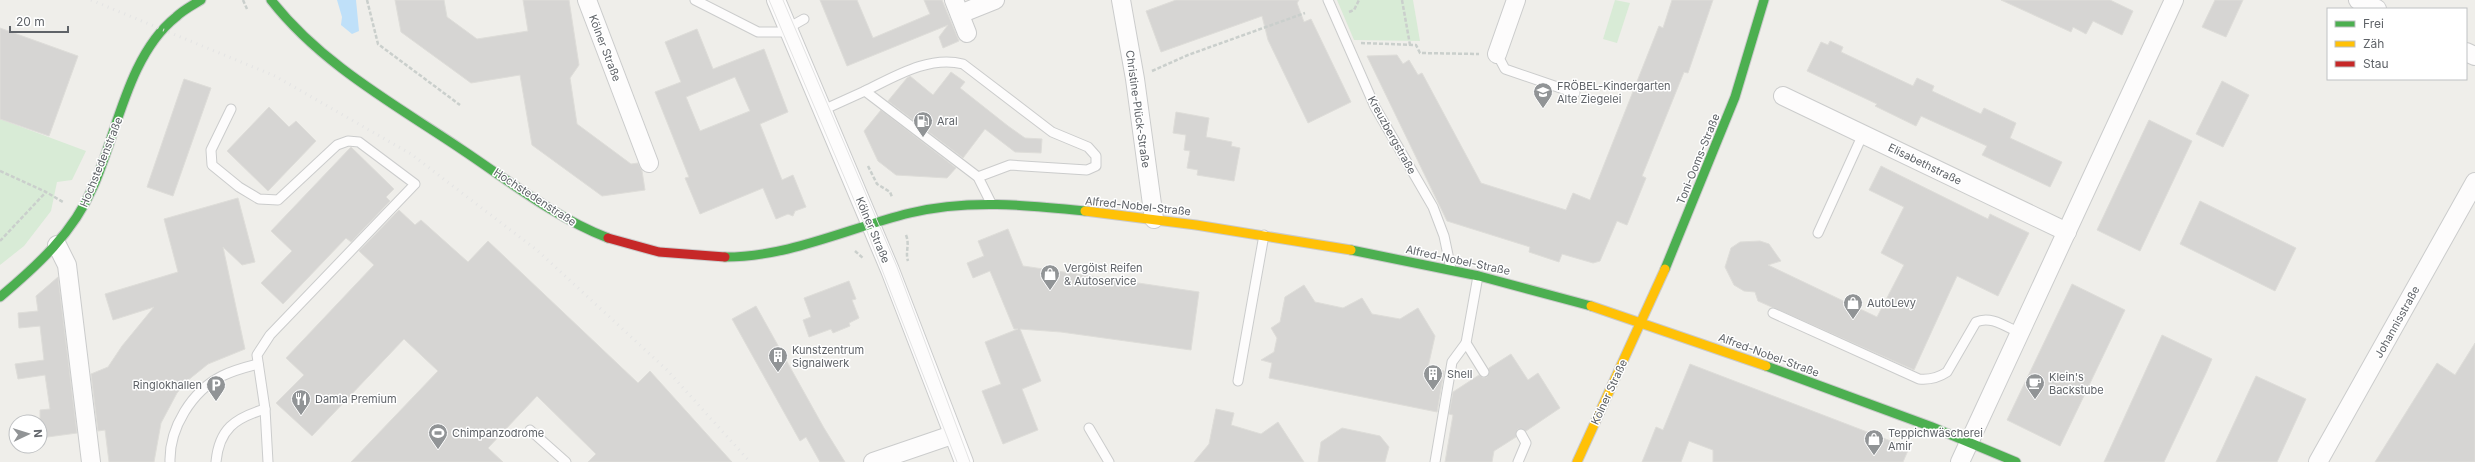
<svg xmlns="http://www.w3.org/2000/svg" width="2475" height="462" font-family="Inter,sans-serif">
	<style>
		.green { fill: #d8ebd6 }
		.water { fill: #bfe0f9 }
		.building { fill: #d6d5d3; stroke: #deddd9; fill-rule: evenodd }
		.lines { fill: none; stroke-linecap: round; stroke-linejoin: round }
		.lane-casing { stroke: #cbcccc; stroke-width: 11 }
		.street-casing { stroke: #cbcccc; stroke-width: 20 }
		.fast-casing { stroke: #cacacb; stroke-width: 11 }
		.slow-casing { stroke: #cacacb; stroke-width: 11 }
		.jam-casing { stroke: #cacacb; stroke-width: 11 }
		.path { stroke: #cacfcc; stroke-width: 2.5; stroke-dasharray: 4 2; stroke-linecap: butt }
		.lane { stroke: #fdfcfc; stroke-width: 9 }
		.street { stroke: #fdfcfc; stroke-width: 18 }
		.fast { stroke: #4caf50; stroke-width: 9 }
		.slow { stroke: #ffc107; stroke-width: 9 }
		.jam { stroke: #c62828; stroke-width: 9 }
		.tram { stroke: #e4e4e4; stroke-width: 1 }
		.rail { stroke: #e4e4e4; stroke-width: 3; stroke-dasharray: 1 5; stroke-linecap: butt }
		.labels { text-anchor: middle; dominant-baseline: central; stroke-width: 3; stroke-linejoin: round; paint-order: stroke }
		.street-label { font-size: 11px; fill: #5f6368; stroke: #fff }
		.poi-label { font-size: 11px; fill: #5f6368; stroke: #fff; text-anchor: start }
	</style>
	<rect width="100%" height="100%" fill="#efeeea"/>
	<!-- green -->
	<g class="green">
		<path d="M1337 0H1413L1420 41 1354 40Z"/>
		<path d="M1615 0 1630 3 1617 43 1603 39Z"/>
		<path d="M0 119 86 151 72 180 57 182 51 211 24 246 0 265Z"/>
	</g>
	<!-- water -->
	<path class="water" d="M337 0H356L359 31 352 34 341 25 342 17Z"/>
	<!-- building -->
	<g class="building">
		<path d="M395 0H444L447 17 477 39 528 31 523 0H569L579 65 570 78 577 124 631 164 638 163 642 171 645 190 602 196 532 145 520 75 471 83 401 32Z"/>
		<path d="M820 0H857L873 38 930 14 924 0H942L959 41 943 48 939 37 948 25 847 66Z"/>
		<path d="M1176 0H1299L1297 3 1304 22 1311 19 1351 102 1308 123 1268 40 1262 16 1161 52 1146 11Z"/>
		<path d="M1672 0H1713L1688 73 1684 72 1642 176 1646 178 1627 225 1617 221 1600 261 1593 263 1562 254 1559 262 1529 252 1530 247 1447 221 1367 56 1397 55 1403 64 1409 60 1418 75 1422 73 1481 183 1566 210 1573 193 1590 200 1659 26 1663 28Z"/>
		<path d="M2001 0H2110L2133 11 2122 35 2093 21 2086 34 2073 27 2071 32Z"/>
		<path d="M2215 0H2243L2226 37 2202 27Z"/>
		<path d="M0 28 78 56 49 136 0 119Z"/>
		<path d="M697 29 713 69 764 49 788 112 760 124 782 180 793 175 806 207 795 211 793 216 788 214 776 219 763 188 700 214 685 178 689 177 655 92 681 82 665 42ZM735 77 750 111 700 131 686 97Z"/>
		<path d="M1830 41 1843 47 1841 52 1913 86 1917 78 1934 86 1932 91 1981 114 1984 108 2016 123 2010 138 2062 162 2050 187 1982 155 1987 146 1921 116 1916 126 1875 106 1877 104 1807 71 1821 42 1828 45Z"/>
		<path d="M951 72 965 82 960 88 1008 126 1025 138 1042 139 1041 153 1015 152 985 129 963 158 888 101 907 78 910 76 933 95Z"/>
		<path d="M184 79 211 88 173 196 147 187Z"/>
		<path d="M2222 81 2249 95 2223 147 2196 134Z"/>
		<path d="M269 107 289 127 296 121 316 141 268 191 227 151Z"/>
		<path d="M881 110 956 168 947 178 896 175 878 161 864 131Z"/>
		<path d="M1176 112 1209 118 1206 137 1232 142 1231 146 1240 148 1234 181 1197 175 1198 170 1187 168 1190 151 1184 150 1186 135 1173 133Z"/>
		<path d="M2149 120 2192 141 2140 251 2097 230Z"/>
		<path d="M351 147 394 189 386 197 390 201 351 242 346 238 283 304 261 283 292 251 271 231Z"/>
		<path d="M1881 166 1988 219 1990 214 2029 233 1998 296 1957 276 1914 370 1758 301 1755 292 1744 291 1734 285 1725 267 1731 248 1740 242 1760 241 1769 244 1781 261 1768 265 1877 317 1904 265 1881 253 1904 207 1869 190Z"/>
		<path d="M238 198 255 262 242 265 223 247 245 349 208 364 187 381 177 393 161 423 154 462H109L105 430 98 431 91 374 108 367 122 346 154 307 113 320 105 294 178 272 164 219Z"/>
		<path d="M2200 201 2296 248 2275 291 2180 244Z"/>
		<path d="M399 210 415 225 421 220 468 262 488 241 638 383 650 371 732 462H588L596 454 537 396 488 448 503 462H351L438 371 404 339 312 436 276 403 304 375 286 358 374 265 359 251Z"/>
		<path d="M1008 229 1023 266 1199 292 1191 350 1061 332 1020 329 1041 381 1022 389 1038 430 1003 444 982 391 1001 384 985 342 1018 329H1014L990 271 973 278 967 263 984 256 978 241Z"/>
		<path d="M58 277 77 433 40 438V410L50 409 45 375 18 379 15 364 44 360 40 326 19 328 18 313 38 311 36 296Z"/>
		<path d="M849 281 856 299 852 300 859 318 849 323 850 326 833 333 831 329 809 337 803 320 811 317 804 298Z"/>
		<path d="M2072 284 2125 310 2060 446 2007 420Z"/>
		<path d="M1304 285 1315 302 1343 308 1362 298 1372 314 1400 319 1418 308 1435 336 1428 367 1444 371 1437 412 1269 378 1272 363 1261 360 1274 352 1277 338 1271 328 1280 322 1285 297Z"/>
		<path d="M756 306 824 428 845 462H820L806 437 800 441 732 319Z"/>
		<path d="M2162 335 2212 359 2206 373 2164 462H2104Z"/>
		<path d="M2475 343V462H2375L2437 363 2455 375Z"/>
		<path d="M1511 354 1528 380 1538 373 1560 408 1526 431 1518 429 1516 437 1494 451 1492 462H1445L1453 415 1449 414 1453 392 1479 375 1484 378 1487 377 1489 368Z"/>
		<path d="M1690 364 1909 448 1903 462H1713V450L1689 441 1681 462H1642L1656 427 1663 430Z"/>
		<path d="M2256 376 2306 399 2277 462H2216Z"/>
		<path d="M1216 409 1234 413 1231 425 1261 434 1278 422 1304 462H1194L1209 444Z"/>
		<path d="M1342 428 1380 436 1389 447 1385 462H1318L1321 442Z"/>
	</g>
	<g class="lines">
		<!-- lane casing -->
		<g class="lane-casing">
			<g id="lane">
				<path d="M695 0 758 32H781L804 19"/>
				<path d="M1328 0 1375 107 1433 207 1444 236 1451 269"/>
				<path d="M1497 54 1505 69 1575 93"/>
				<path d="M865 91C894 77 929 55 963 64L1052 132 1088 147 1096 156V166L1087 170 1010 165 978 177"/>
				<path d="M231 109 211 150 212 165 239 187 259 199 278 200 337 145 348 141 359 142 415 184 270 335 257 355 265 409 268 462"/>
				<path d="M823 110 865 91 978 177 991 203"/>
				<path d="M1818 233 1863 134"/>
				<path d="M1478 276 1466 343 1484 372"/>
				<path d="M1773 313 1919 379C1930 380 1938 378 1947 372L1976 322C1991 315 2006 327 2020 333"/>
				<path d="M1238 381 1264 235"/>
				<path d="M1089 428 1109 462"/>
				<path d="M530 430 566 462"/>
				<path d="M170 462C169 428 192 391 222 376 234 370 246 367 258 364"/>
				<path d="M216 462C219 429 235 418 265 409"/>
				<path d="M1435 462 1452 362 1466 343"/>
				<path d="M1518 462 1526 443 1521 434"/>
			</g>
		</g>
		<!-- street casing -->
		<g class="street-casing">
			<g id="street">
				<path d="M587 0 649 163"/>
				<path d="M776 0 890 270 964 462"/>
				<path d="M954 0 967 33"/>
				<path d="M1121 0 1135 79 1154 219"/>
				<path d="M2358 0 2377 9"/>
				<path d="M960 14 995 0"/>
				<path d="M2466 52 2475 56"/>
				<path d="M1497 54 1516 0"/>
				<path d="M1783 96 2067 232"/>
				<path d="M57 245 67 265 91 462"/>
				<path d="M873 462 952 435"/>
				<path d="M1960 462 2174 0"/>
				<path d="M2318 462 2475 182"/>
			</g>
		</g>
		<!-- fast casing -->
		<g class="fast-casing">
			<g id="fast">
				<path d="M271 0C321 64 394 104 461 149 509 181 554 217 608 238"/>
				<path d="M1351 250 1479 276 1591 306"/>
				<path d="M725 257C790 257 848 228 910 213 967 199 1026 205 1085 211"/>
				<path d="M1665 269 1735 97 1764 0"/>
				<path d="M0 297C38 265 73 233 93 187 117 134 128 55 176 17 183 10 193 5 201 0"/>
				<path d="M1766 366 1932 427 2016 462"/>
			</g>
		</g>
		<!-- slow casing -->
		<g class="slow-casing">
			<g id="slow">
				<path d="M1085 211 1196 225 1351 250"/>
				<path d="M1591 306 1766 366"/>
				<path d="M1577 462 1665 269"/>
			</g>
		</g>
		<!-- jam casing -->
		<g class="jam-casing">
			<path id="jam" d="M608 238 659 252 725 257"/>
		</g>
		<!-- path -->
		<g class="path">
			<path d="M243 0 247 9"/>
			<path d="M367 0 378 44 460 105"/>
			<path d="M1402 0 1410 45"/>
			<path d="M1349 12 1354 10 1359 0"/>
			<path d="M1361 43 1416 45 1420 53 1479 54"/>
			<path d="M1152 71 1188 55 1305 13"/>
			<path d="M868 166 877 184 890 192 892 197"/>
			<path d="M0 171 46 192 63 202"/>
			<path d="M906 235C910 245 905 252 908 261"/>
			<path d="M0 241 46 192"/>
			<path d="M855 251 864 259"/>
		</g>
		<!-- lane -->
		<use href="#lane" class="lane"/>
		<!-- street -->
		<use href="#street" class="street"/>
		<!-- fast -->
		<use href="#fast" class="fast"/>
		<!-- slow -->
		<use href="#slow" class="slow"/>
		<!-- jam -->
		<use href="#jam" class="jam"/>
		<!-- tram -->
		<g class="tram">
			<path d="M769 0 865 226 957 462"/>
			<path d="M783 0 897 267 970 462"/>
		</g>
		<!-- rail -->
		<path class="rail" d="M91 0 275 76 411 154 538 251 667 370 750 462"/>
	</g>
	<!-- icons -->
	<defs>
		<g id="school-pin" transform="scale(1)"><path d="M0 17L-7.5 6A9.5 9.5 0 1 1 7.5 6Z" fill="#919496" stroke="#fff"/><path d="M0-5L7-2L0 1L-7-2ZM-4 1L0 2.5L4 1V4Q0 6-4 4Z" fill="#fff"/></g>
		<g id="fuel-pin" transform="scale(1)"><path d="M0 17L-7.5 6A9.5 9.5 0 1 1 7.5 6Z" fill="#919496" stroke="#fff"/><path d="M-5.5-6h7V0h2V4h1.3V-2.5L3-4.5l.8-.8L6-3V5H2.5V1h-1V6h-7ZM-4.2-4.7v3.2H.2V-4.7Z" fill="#fff"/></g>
		<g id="shop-pin" transform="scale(1)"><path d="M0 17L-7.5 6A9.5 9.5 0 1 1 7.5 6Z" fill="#919496" stroke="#fff"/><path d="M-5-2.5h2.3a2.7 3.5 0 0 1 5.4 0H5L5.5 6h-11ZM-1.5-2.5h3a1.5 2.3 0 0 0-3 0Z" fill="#fff"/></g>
		<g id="building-pin" transform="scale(1)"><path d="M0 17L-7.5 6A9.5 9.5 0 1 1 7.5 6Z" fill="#919496" stroke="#fff"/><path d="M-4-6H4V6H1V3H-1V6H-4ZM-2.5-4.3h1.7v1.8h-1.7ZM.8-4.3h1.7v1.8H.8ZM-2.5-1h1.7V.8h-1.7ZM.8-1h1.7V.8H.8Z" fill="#fff"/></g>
		<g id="cafe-pin" transform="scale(1)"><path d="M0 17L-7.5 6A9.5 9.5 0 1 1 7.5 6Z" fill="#919496" stroke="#fff"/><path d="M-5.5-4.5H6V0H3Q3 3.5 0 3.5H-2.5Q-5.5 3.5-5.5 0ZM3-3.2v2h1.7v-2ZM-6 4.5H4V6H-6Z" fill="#fff"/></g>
		<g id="parking-pin" transform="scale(1)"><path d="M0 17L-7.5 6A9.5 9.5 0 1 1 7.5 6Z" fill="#919496" stroke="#fff"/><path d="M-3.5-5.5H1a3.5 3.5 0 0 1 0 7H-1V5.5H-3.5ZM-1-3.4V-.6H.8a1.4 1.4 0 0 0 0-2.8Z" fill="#fff"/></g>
		<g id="restaurant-pin" transform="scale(1)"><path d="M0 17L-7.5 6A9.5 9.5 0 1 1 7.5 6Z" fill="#919496" stroke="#fff"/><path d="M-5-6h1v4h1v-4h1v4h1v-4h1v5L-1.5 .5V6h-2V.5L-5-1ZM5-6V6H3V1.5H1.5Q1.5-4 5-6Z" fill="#fff"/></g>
		<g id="stadium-pin" transform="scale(1)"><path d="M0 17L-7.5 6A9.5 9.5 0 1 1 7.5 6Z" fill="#919496" stroke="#fff"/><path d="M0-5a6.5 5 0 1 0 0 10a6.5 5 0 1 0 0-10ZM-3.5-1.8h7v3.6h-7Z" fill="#fff"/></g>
	</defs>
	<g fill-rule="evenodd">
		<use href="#school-pin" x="1543" y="92"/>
		<use href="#fuel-pin" x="923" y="121"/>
		<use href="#shop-pin" x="1050" y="274"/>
		<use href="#shop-pin" x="1853" y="303"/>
		<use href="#building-pin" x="778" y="356"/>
		<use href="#building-pin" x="1433" y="374"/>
		<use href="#cafe-pin" x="2035" y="383"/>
		<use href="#parking-pin" x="216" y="385"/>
		<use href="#restaurant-pin" x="301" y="399"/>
		<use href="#stadium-pin" x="438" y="433"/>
		<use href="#shop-pin" x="1874" y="439"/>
	</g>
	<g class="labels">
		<!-- street labels -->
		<g class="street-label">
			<text transform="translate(605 48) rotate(69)">Kölner Straße</text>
			<text transform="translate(1138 109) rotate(82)">Christine-Plück-Straße</text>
			<text transform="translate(1392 135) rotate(61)">Kreuzbergstraße</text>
			<text transform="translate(1698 159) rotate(-68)">Toni-Ooms-Straße</text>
			<text transform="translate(101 162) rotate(-68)">Hochstedenstraße</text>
			<text transform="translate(1925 164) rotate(26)">Elisabethstraße</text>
			<text transform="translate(535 197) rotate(33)">Hochstedenstraße</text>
			<text transform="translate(1138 206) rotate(6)">Alfred-Nobel-Straße</text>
			<text transform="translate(873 230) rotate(67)">Kölner Straße</text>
			<text transform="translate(1458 260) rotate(12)">Alfred-Nobel-Straße</text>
			<text transform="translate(2397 322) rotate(-61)">Johannisstraße</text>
			<text transform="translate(1769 355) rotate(20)">Alfred-Nobel-Straße</text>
			<text transform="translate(1609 392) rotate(-65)">Kölner Straße</text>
		</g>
		<!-- poi labels -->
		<g class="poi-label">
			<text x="1557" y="86">FRÖBEL-Kindergarten<tspan x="1557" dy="13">Alte Ziegelei</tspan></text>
			<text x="937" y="121">Aral</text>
			<text x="1064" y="268">Vergölst Reifen<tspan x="1064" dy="13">&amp; Autoservice</tspan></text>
			<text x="1867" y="303">AutoLevy</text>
			<text x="792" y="350">Kunstzentrum<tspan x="792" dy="13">Signalwerk</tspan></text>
			<text x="1447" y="374">Shell</text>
			<text x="2049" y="377">Klein's<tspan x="2049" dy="13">Backstube</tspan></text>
			<text x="202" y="385" text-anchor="end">Ringlokhallen</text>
			<text x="315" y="399">Damla Premium</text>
			<text x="452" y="433">Chimpanzodrome</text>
			<text x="1888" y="433">Teppichwäscherei<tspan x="1888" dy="13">Amir</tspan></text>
		</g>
	</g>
	<!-- legend -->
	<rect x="2327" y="8" width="140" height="72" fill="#ffffff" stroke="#bfc1c3"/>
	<rect x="2335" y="21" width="20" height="6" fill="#4caf50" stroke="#bfc1c3"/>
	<text x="2363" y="28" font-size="12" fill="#5f6368">Frei</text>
	<rect x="2335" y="41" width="20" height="6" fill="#ffc107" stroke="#bfc1c3"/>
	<text x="2363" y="48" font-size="12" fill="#5f6368">Zäh</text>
	<rect x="2335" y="61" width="20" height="6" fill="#c62828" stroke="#bfc1c3"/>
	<text x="2363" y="68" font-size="12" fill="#5f6368">Stau</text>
	<!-- north arrow -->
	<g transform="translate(28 434) rotate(86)"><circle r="19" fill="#ffffff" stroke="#bfc1c3"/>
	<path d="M0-3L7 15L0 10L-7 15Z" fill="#919496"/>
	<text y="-6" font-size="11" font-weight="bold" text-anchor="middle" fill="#5f6368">N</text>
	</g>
	<!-- scale -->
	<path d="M10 26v6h58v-6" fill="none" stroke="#5f6368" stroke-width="2"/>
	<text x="16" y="26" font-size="12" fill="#5f6368" stroke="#ffffff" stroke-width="3" paint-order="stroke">20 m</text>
</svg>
